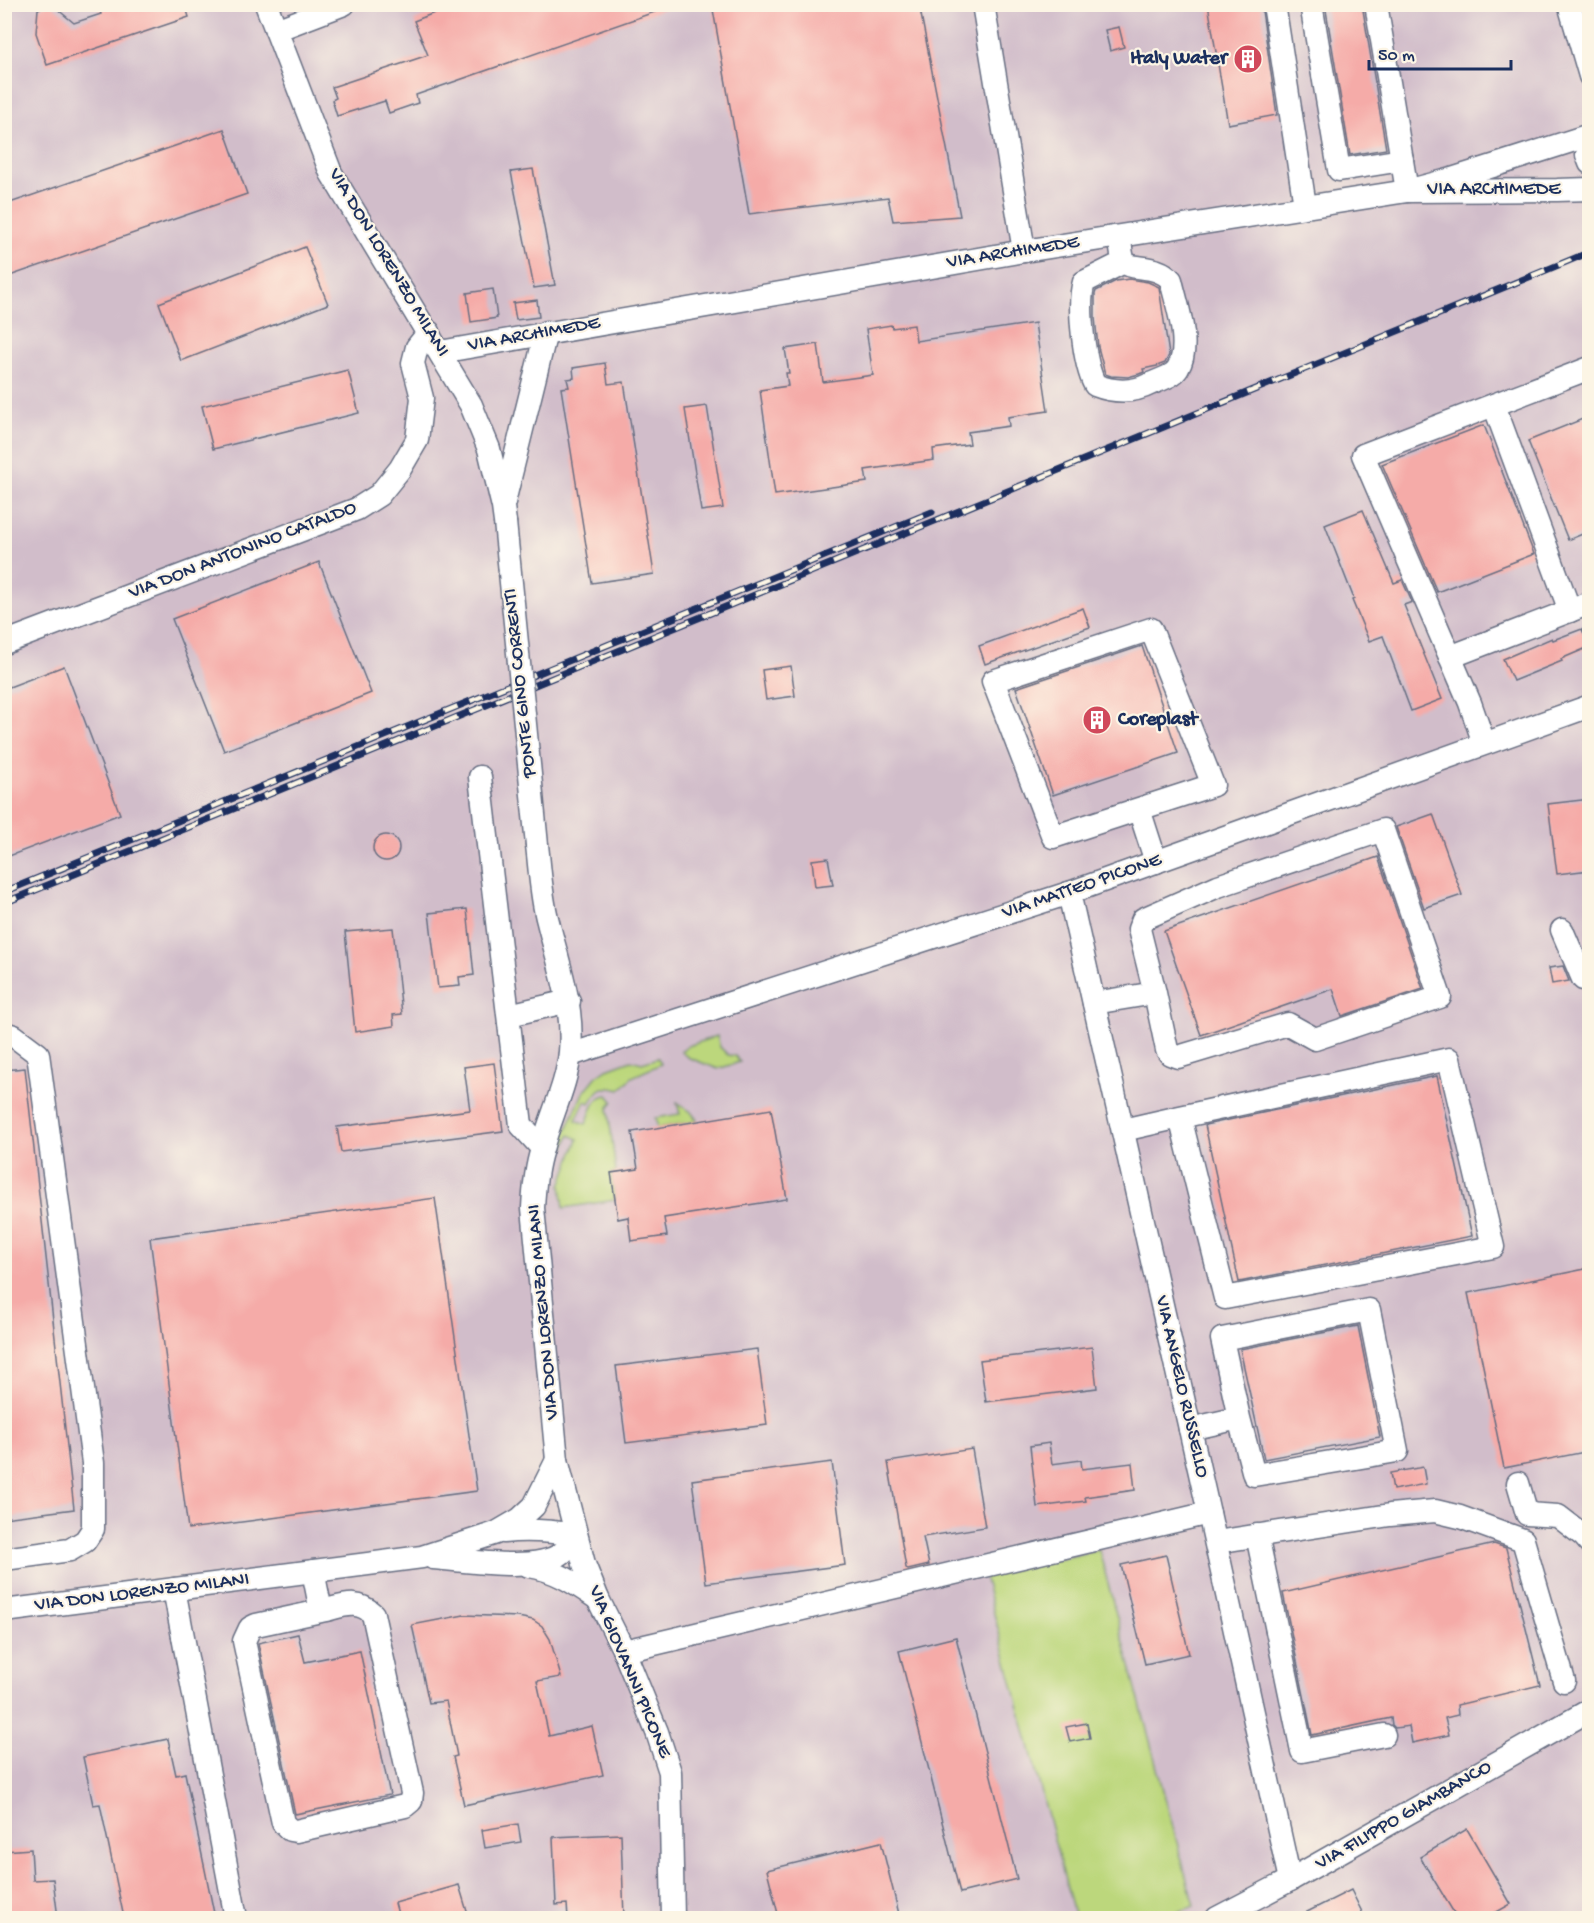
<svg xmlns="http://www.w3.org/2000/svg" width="1594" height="1923" font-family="'Gochi Hand',sans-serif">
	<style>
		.industrial { fill: #d1bdca }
		.green { fill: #bcd77c; stroke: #6c836d; stroke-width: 1.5 }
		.building { fill: #f5aba8 }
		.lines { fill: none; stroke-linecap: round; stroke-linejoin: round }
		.minor-casing { stroke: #676e82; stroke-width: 25 }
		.minor { stroke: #fff; stroke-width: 22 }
		.rail-casing { stroke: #1b2f5e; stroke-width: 7 }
		.rail { stroke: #fcf5e5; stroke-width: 4.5; stroke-dasharray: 14; stroke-linecap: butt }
		.minor-bridge-casing { stroke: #676e82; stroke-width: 25; stroke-linecap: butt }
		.minor-bridge { stroke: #fff; stroke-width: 22 }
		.labels { text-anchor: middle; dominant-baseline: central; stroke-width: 4.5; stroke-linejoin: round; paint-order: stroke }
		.poi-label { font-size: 20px; font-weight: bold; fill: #1b2f5e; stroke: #fcf5e5; text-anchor: end }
		.street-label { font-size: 20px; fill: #1b2f5e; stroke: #fcf5e5 }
	</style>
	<rect width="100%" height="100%" fill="#fcf5e5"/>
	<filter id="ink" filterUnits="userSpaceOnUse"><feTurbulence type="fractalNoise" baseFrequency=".0167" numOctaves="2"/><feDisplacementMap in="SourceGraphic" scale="12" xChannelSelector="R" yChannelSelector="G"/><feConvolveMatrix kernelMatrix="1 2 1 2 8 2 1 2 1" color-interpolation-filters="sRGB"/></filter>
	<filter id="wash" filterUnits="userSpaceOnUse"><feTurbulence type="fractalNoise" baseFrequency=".008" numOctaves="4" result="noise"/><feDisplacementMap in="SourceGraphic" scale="24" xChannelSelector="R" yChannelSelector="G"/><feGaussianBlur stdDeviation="1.35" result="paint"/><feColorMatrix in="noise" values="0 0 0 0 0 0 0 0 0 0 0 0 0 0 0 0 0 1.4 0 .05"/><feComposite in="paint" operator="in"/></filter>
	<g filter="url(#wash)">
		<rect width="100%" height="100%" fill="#f4e3c6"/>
		<!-- industrial -->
		<rect class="industrial" x="5" y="5" width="1584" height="1913"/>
		<!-- green -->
		<g class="green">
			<path d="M717 1036 720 1047 728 1055 735 1056 740 1062 718 1069 687 1057 681 1051 688 1046Z"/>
			<path d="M658 1058 661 1064 632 1077 620 1090C601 1085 600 1087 590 1103L585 1101 576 1120 586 1124C591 1112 594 1095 608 1095L613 1101 608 1109 616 1172 611 1173 615 1200 564 1208 561 1185 578 1139 570 1135 550 1180 553 1160 583 1093 597 1076 607 1069 631 1060 642 1063Z"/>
			<path d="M677 1103 690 1111 698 1121 658 1128 655 1118 680 1114Z"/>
			<path d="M1099 1550 1194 1906 1162 1918H1075L984 1576Z"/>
		</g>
		<g id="blocks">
			<!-- building -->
			<g class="building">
				<path d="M48 4H51L74 23 101 14 98 4H185L189 17 47 65 36 33 38 9Z"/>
				<path d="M457 4H669V7L416 95 418 103 389 113 385 101 337 116 332 100 336 98 332 87 428 55 414 21Z"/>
				<path d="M712 4H919L960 216 893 221 888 197 749 214Z"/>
				<path d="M1208 4H1261L1277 115 1228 124Z"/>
				<path d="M1325 4H1362L1386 149 1350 155Z"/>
				<path d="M1119 27 1124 47 1110 51 1105 30Z"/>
				<path d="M224 129 247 194 4 278V205Z"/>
				<path d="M533 169 555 285 534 288 511 172Z"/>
				<path d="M305 247 328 304 181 361 159 303Z"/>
				<path d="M1129 279 1148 282 1159 287 1169 355 1165 363 1157 366 1143 369 1144 372 1139 374 1128 377 1111 376 1105 374 1098 347 1095 318V294L1096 291 1116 281Z"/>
				<path d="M493 289 497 318 471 322 467 293Z"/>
				<path d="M537 300 539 317 516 320 513 303Z"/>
				<path d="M1035 323 1048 411 1008 417 1009 426 968 432 970 444 933 449 934 460 865 470 867 482 775 495 760 390 788 386 786 373H789L785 349 818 344 823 382 873 375 866 329 891 325 892 328 914 325 916 341Z"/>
				<path d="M605 363 608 384 624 382 654 574 592 583 561 388 569 387 567 379 574 378 573 368Z"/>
				<path d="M348 370 359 413 213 449 202 406Z"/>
				<path d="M707 406 723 508 701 511 685 409Z"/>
				<path d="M1590 416V531L1568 540 1528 441Z"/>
				<path d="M1484 425 1534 554 1437 592 1382 464Z"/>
				<path d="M1363 510 1394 583 1402 580 1412 602 1404 605 1442 699 1411 711 1383 636 1369 641 1352 600 1354 599 1325 525Z"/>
				<path d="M319 562 371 693 224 751 172 619Z"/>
				<path d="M1083 608 1090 627 985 664 979 646Z"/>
				<path d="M1582 629 1589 647 1561 659 1562 661 1513 681 1503 659 1552 638 1553 640Z"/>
				<path d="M1142 646 1178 753 1053 795 1016 688Z"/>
				<path d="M64 666 120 814 4 858V689Z"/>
				<path d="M791 666 795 696 766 700 762 670Z"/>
				<path d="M1590 799V870L1557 874 1548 804Z"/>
				<path d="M1433 814 1462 895 1424 908 1396 827Z"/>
				<circle cx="386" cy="848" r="13"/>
				<path d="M1378 857 1423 989 1342 1016 1333 989 1201 1035 1164 931Z"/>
				<path d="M828 858 833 885 815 887 812 860Z"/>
				<path d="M467 909 474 975 459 977 460 986 438 988 429 913Z"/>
				<path d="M393 928 402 1014 393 1015 394 1026 355 1032 345 932Z"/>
				<path d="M1563 966 1569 981 1552 984 1549 968Z"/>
				<path d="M494 1063 503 1131 341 1152 337 1127 470 1110 464 1067Z"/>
				<path d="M25 1068 74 1509 4 1518V1070Z"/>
				<path d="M1437 1076 1472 1236 1239 1282 1205 1125Z"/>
				<path d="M771 1109 787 1199 664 1218 667 1236 631 1241 628 1217 618 1219 611 1173 638 1169 632 1132Z"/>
				<path d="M435 1198 477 1491 188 1529 150 1238Z"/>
				<path d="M1590 1268V1451L1504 1468 1468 1293Z"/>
				<path d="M1358 1326 1380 1437 1264 1459 1240 1349Z"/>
				<path d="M1092 1347 1097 1388 986 1402 980 1360Z"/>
				<path d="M757 1349 767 1425 626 1443 616 1366Z"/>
				<path d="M1049 1443 1052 1464 1081 1460 1082 1469 1132 1463 1135 1490 1085 1497 1086 1501 1037 1507 1030 1446Z"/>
				<path d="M972 1449 985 1527 923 1537 929 1565 908 1570 906 1568 888 1462Z"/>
				<path d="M832 1462 845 1565 706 1583 692 1480Z"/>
				<path d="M1423 1467 1426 1484 1393 1490 1390 1473Z"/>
				<path d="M1494 1544 1506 1548 1540 1685 1457 1705 1458 1715 1445 1718 1449 1735 1412 1743 1409 1726 1395 1728 1392 1725 1391 1718 1312 1735 1283 1593Z"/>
				<path d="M1166 1555 1189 1654 1145 1664 1121 1565Z"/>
				<path d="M464 1615 518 1617 533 1620 542 1626 550 1639 561 1677 537 1681 549 1736 592 1726 603 1775 464 1805 453 1757 457 1756 446 1701 429 1703 412 1625Z"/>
				<path d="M298 1634 305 1662 360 1651 390 1795 295 1814 258 1643Z"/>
				<path d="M956 1637 1017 1879 960 1893 899 1651Z"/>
				<path d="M1087 1723 1090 1738 1070 1742 1066 1727Z"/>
				<path d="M168 1739 176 1775 185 1773 215 1918H124L100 1804 93 1805 83 1757Z"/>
				<path d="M518 1824 521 1842 485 1848 482 1830Z"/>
				<path d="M1467 1829 1511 1904 1486 1918H1457L1420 1857Z"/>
				<path d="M621 1834 624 1918H568L567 1904 556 1905 553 1837Z"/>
				<path d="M881 1842 900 1918H779L767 1870Z"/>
				<path d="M31 1849 33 1880 53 1879 58 1918H4V1851Z"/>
				<path d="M459 1885 469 1918H399L395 1903Z"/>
				<path d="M1351 1890 1365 1918H1295Z"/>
			</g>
		</g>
	</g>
	<g filter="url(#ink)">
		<use href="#blocks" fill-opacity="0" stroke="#676e82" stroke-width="1.5"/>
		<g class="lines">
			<!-- minor casing -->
			<g class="minor-casing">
				<g id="minor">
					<path d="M266 4 331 173 471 405 489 449 503 507 505 522"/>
					<path d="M983 4 1024 251"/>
					<path d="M1274 4 1305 206"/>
					<path d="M1311 4 1339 170 1402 160"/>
					<path d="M1376 4 1407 191 1452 179 1590 135"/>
					<path d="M1569 4 1590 76"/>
					<path d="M276 30 344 4"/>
					<path d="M1590 142 1587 155 1590 163"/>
					<path d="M1119 237C1121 244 1121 255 1124 261 1128 271 1157 263 1171 280 1176 303 1192 345 1178 368 1174 376 1159 380 1150 384 1133 393 1113 392 1095 385 1084 364 1077 305 1084 282L1124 262"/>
					<path d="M440 352 1024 251 1407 191 1557 190 1590 189"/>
					<path d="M1494 405 1570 611"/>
					<path d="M504 502 546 332"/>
					<path d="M4 643 357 509 379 495 400 469 417 440 422 398 413 363 417 347 429 332"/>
					<path d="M1450 657 1590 603"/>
					<path d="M1484 743 1470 703 1363 455 1590 368"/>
					<path d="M480 777 521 1125 542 1148"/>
					<path d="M1139 809 1053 837 993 681 1151 629 1213 785 1139 809 1156 862"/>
					<path d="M537 845C540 870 541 897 548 922 559 966 574 1006 570 1052 567 1085 550 1117 542 1149 536 1168 534 1188 533 1208L557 1460 584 1564 598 1599 624 1651 657 1732 670 1772 673 1918"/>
					<path d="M1069 893 1209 1513 1290 1880"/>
					<path d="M1562 930 1583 979 1590 978"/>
					<path d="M1094 1003 1155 993 1139 929 1143 919 1218 886 1383 830 1440 997 1315 1039 1288 1024 1178 1057 1170 1054 1167 1050 1155 993"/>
					<path d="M509 1015 569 1001"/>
					<path d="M4 1033 14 1036 38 1054 93 1463V1529L85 1541 70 1550 4 1559"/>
					<path d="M570 1055 1069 893 1590 706"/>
					<path d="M1123 1130 1180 1117 1225 1298 1493 1247 1449 1059 1180 1117"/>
					<path d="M1190 1429 1239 1418 1254 1475 1397 1451 1369 1310 1222 1339 1239 1418"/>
					<path d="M1518 1483 1527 1514 1558 1516 1584 1536 1590 1543"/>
					<path d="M503 1532C528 1529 551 1531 576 1535"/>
					<path d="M1257 1535 1302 1751 1384 1735"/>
					<path d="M1216 1542 1390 1515 1435 1511 1460 1517 1523 1540 1564 1681"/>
					<path d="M433 1558C464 1560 537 1573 562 1553 567 1549 572 1541 576 1535"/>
					<path d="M529 1566C556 1570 576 1584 598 1599"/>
					<path d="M313 1571 321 1611 256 1625 250 1628 244 1641 283 1823 290 1830 296 1831 405 1806 411 1801 412 1793 373 1614C357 1598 341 1607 321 1611"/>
					<path d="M174 1589 236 1918"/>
					<path d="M4 1611 422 1557 496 1533 520 1519 534 1506 557 1460"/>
					<path d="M624 1651 1209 1513"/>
					<path d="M1217 1918 1290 1880 1590 1710"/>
				</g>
			</g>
			<!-- minor -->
			<use href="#minor" class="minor"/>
			<!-- rail casing -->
			<g class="rail-casing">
				<g id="rail">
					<path d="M4 892 932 512"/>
					<path d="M4 903 1590 252"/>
				</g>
			</g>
			<!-- rail -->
			<use href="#rail" class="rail"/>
			<!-- minor-bridge casing -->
			<g class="minor-bridge-casing">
				<path id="minor-bridge" d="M505 522 537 845"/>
			</g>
			<!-- minor-bridge -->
			<use href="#minor-bridge" class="minor-bridge"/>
		</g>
	</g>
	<!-- icons -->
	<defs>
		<g id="building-disc" transform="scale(1.5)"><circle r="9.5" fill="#d1495b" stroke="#fcf5e5"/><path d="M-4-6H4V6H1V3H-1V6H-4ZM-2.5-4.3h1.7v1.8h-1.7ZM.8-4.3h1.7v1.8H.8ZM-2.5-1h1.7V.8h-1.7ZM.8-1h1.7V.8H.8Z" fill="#fff"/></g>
	</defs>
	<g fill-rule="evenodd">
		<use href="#building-disc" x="1248" y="59"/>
		<use href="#building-disc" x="1097" y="720"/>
	</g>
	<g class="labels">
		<!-- poi labels -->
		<g class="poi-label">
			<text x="1227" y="59">Italy Water</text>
			<text x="1118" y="720" text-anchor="start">Coreplast</text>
		</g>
		<!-- street labels -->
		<g class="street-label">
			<text x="1494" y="190">VIA ARCHIMEDE</text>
			<text transform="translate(1013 253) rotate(-9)">VIA ARCHIMEDE</text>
			<text transform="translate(388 263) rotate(59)">VIA DON LORENZO MILANI</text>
			<text transform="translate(534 335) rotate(-10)">VIA ARCHIMEDE</text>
			<text transform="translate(243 551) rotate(-21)">VIA DON ANTONINO CATALDO</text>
			<text transform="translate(521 683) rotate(-96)">PONTE GINO CORRENTI</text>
			<text transform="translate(1082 887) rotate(-19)">VIA MATTEO PICONE</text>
			<text transform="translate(544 1312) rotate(-95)">VIA DON LORENZO MILANI</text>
			<text transform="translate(1181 1387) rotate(77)">VIA ANGELO RUSSELLO</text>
			<text transform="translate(142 1593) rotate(-7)">VIA DON LORENZO MILANI</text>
			<text transform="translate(629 1672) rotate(67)">VIA GIOVANNI PICONE</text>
			<text transform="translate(1404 1816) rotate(-30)">VIA FILIPPO GIAMBANCO</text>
		</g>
	</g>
	<!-- margin -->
	<rect width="1594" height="1923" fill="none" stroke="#fcf5e5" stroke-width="24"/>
	<!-- scale -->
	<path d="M1369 60v9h142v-9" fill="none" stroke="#1b2f5e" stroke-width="3"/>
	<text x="1378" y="60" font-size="18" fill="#1b2f5e" stroke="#fcf5e5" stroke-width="4.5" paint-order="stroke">50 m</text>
</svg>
